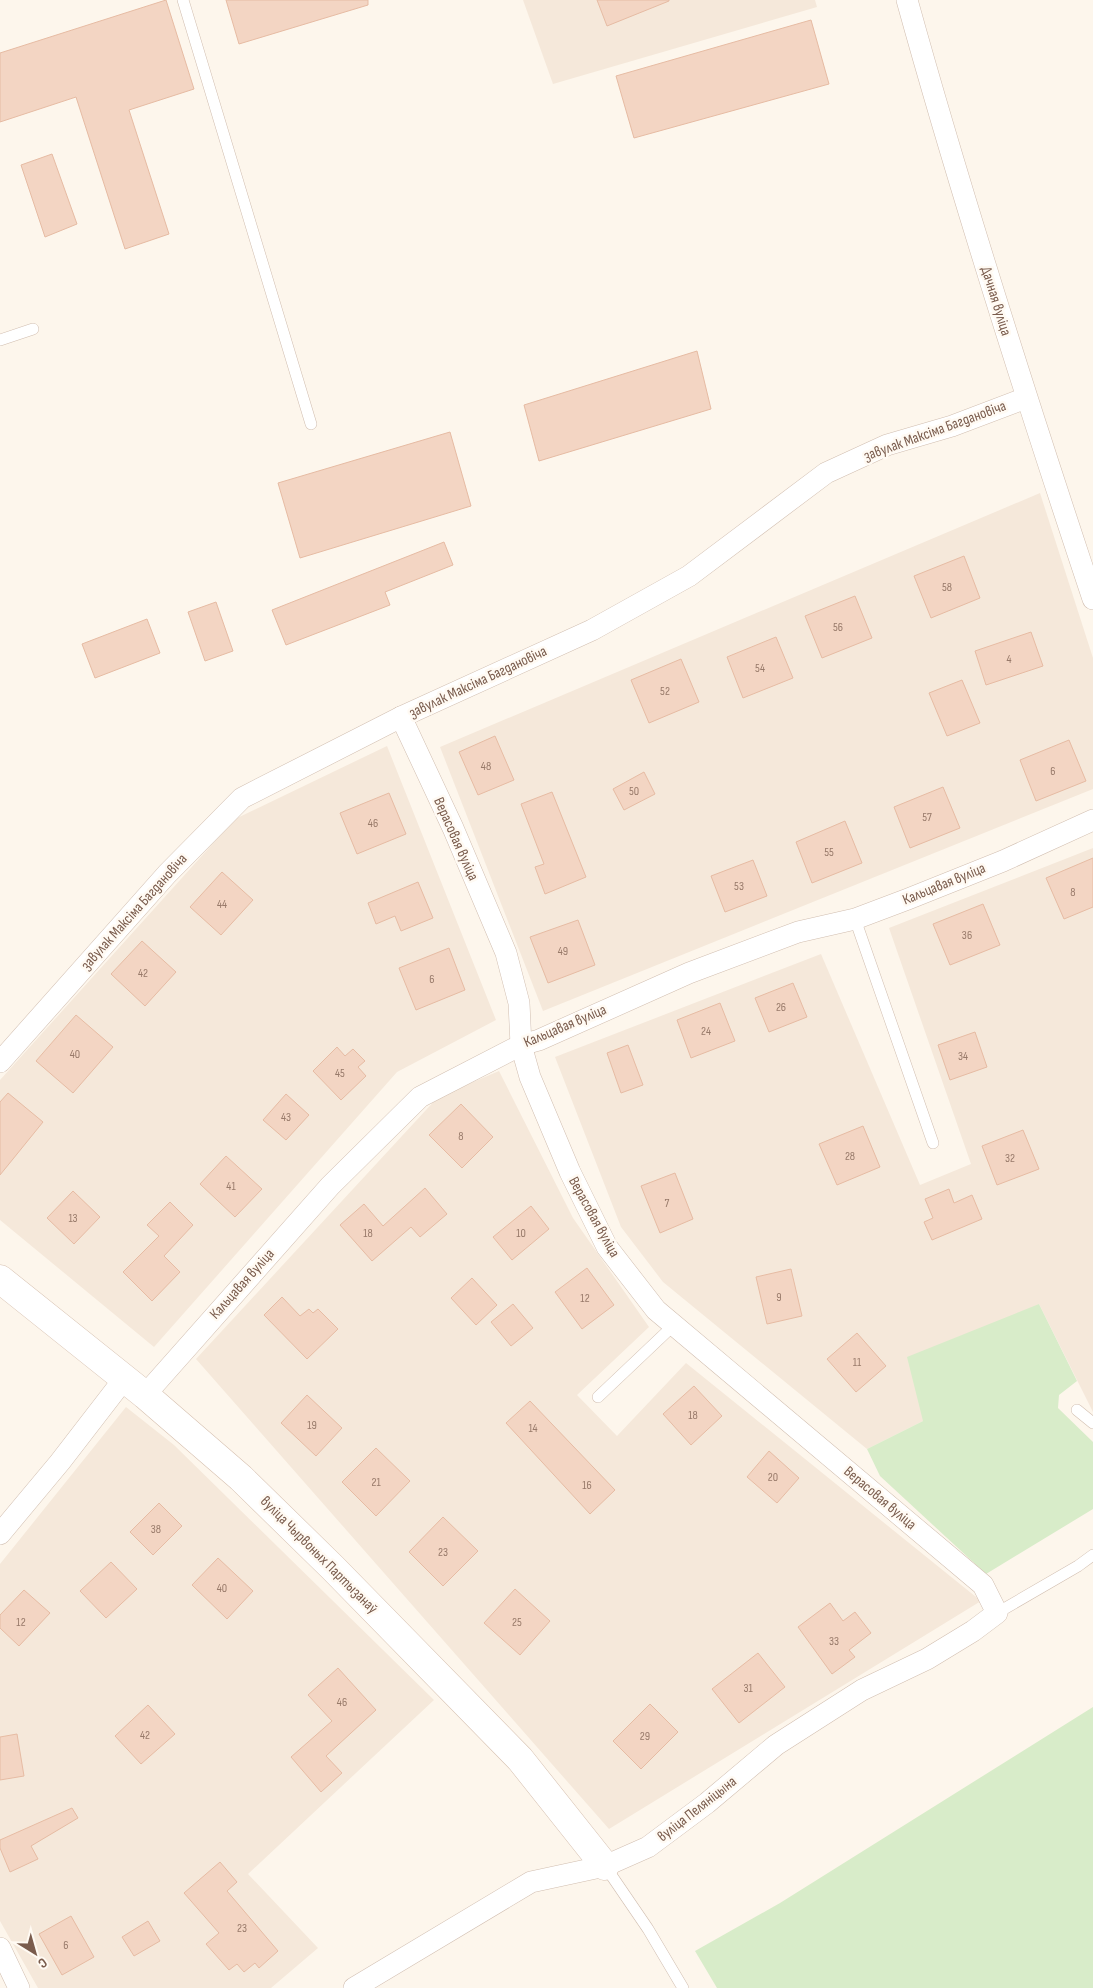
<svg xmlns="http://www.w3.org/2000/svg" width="1093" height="1988" font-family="'Sofia Sans Condensed',sans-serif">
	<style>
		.residential { fill: #f5e8da }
		.green { fill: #d8ecc9 }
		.building { fill: #f3d5c3; stroke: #e6bba3 }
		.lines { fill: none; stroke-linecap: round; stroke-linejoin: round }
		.lane-casing { stroke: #d1beb0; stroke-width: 12 }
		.street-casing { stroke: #d1beb0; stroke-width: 22 }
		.secondary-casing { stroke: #d6c0b0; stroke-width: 29 }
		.lane { stroke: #fff; stroke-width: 11 }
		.street { stroke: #fff; stroke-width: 21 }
		.secondary { stroke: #fff; stroke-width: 28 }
		.labels { text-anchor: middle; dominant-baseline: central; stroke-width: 5; stroke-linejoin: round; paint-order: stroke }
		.number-label { font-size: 12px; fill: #987a6a }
		.street-label { font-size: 15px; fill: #7a5c4d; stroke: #fffaf3 }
	</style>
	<rect width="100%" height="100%" fill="#fdf6ec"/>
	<!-- residential -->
	<g class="residential">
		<path d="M523 0H815L817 7 553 84Z"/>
		<path d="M1040 493 1093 658V789L543 1011 440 747Z"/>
		<path d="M387 746 496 1020 397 1072 154 1347 0 1220V1080L235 819Z"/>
		<path d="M1093 848V1412L1039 1304 923 1421 867 1449 663 1282 621 1227 555 1057 821 954 920 1185 971 1164 889 928Z"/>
		<path d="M499 1071 573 1218 649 1327 577 1395 617 1436 686 1363 981 1601 609 1829 196 1359 438 1097Z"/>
		<path d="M126 1407 174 1445 434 1700 248 1874 318 1948 271 1988H38L0 1921V1564Z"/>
	</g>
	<!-- green -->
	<g class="green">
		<path d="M1039 1304 1077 1381 1059 1395 1058 1408 1093 1442V1509L986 1574 880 1476 867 1449 923 1421 907 1357Z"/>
		<path d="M1093 1707V1988H717L695 1951 780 1903Z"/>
	</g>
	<!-- building -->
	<g class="building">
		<path d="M166 0 194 89 129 110 169 234 125 249 76 97 0 122V53Z"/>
		<path d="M226 0H368V5L239 44Z"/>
		<path d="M597 0H669V1L607 26Z"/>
		<path d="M811 20 829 84 634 138 616 76Z"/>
		<path d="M52 154 77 224 45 237 21 165Z"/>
		<path d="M697 351 711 409 539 461 524 405Z"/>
		<path d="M450 432 471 506 300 558 278 483Z"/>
		<path d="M444 542 453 565 385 592 390 605 286 645 272 610Z"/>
		<path d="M964 556 980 598 931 618 914 576Z"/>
		<path d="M855 596 872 638 822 658 805 616Z"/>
		<path d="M216 602 233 651 205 661 188 612Z"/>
		<path d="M147 619 160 653 95 678 82 644Z"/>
		<path d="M1031 632 1043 666 986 685 975 651Z"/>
		<path d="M776 637 793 678 743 698 727 657Z"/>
		<path d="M681 659 699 702 649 723 631 680Z"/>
		<path d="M962 680 980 723 947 736 929 693Z"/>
		<path d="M495 736 514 780 478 795 459 752Z"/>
		<path d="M1069 740 1086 781 1036 801 1020 760Z"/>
		<path d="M644 772 655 794 624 810 613 789Z"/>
		<path d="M943 787 960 828 910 848 894 807Z"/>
		<path d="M552 792 586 877 545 894 535 867 544 864 521 804Z"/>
		<path d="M389 793 406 834 357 854 340 813Z"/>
		<path d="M845 821 862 863 812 883 796 842Z"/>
		<path d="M1093 858V907L1064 919 1046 878Z"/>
		<path d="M753 860 767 896 725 912 711 876Z"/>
		<path d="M222 872 253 900 221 935 190 907Z"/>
		<path d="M418 882 433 918 401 931 395 916 376 924 368 903Z"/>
		<path d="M983 904 1000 945 950 965 933 924Z"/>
		<path d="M578 920 595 965 548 983 530 937Z"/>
		<path d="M142 941 176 972 145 1006 111 974Z"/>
		<path d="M449 948 465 990 416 1010 399 968Z"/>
		<path d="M793 983 807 1017 769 1032 755 998Z"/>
		<path d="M720 1003 735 1041 691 1058 677 1020Z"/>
		<path d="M76 1015 113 1047 73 1093 36 1061Z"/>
		<path d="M975 1032 987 1067 950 1080 938 1045Z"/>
		<path d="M628 1045 643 1085 621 1093 607 1053Z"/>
		<path d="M337 1047 345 1056 353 1049 365 1061 358 1067 366 1076 341 1100 313 1071Z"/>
		<path d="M8 1093 43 1122 0 1175V1102Z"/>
		<path d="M286 1094 309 1115 286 1140 263 1120Z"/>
		<path d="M461 1104 493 1137 462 1168 429 1135Z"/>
		<path d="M863 1126 880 1167 837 1185 819 1144Z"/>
		<path d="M1023 1130 1039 1169 997 1185 982 1146Z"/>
		<path d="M226 1156 262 1189 235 1217 200 1184Z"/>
		<path d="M675 1173 693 1219 660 1233 641 1186Z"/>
		<path d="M425 1188 447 1214 420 1237 411 1227 372 1261 340 1225 364 1204 383 1226Z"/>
		<path d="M949 1189 954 1203 972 1195 982 1219 932 1240 924 1222 933 1218 925 1199Z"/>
		<path d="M73 1191 100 1217 74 1244 47 1218Z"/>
		<path d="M170 1202 193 1225 164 1256 180 1272 152 1301 123 1272 159 1236 147 1225Z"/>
		<path d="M531 1206 549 1229 512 1260 493 1237Z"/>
		<path d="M587 1268 614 1305 582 1329 555 1292Z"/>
		<path d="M791 1269 802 1316 767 1324 756 1277Z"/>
		<path d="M472 1278 497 1305 476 1325 451 1298Z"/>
		<path d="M282 1297 300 1316 309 1309 313 1313 318 1309 338 1329 307 1359 264 1315Z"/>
		<path d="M513 1304 533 1328 511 1346 491 1322Z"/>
		<path d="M857 1333 886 1366 856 1392 827 1359Z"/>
		<path d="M694 1386 722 1416 691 1445 663 1414Z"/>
		<path d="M307 1395 342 1428 316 1456 281 1423Z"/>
		<path d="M530 1401 615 1490 590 1514 506 1423Z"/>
		<path d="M376 1448 410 1481 376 1516 342 1482Z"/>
		<path d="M769 1451 799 1478 777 1503 747 1477Z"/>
		<path d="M159 1503 182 1526 153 1555 130 1532Z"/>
		<path d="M443 1517 478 1551 443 1586 409 1552Z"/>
		<path d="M218 1558 253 1591 227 1619 192 1585Z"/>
		<path d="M111 1562 137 1589 106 1618 80 1591Z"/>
		<path d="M515 1589 550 1621 520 1655 484 1623Z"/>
		<path d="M24 1590 50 1613 19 1646 0 1628V1615Z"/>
		<path d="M830 1603 843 1621 855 1612 871 1633 849 1650 855 1657 832 1674 798 1627Z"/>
		<path d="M758 1653 785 1687 739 1723 712 1689Z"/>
		<path d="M338 1668 376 1710 326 1756 342 1773 321 1792 291 1757 332 1721 308 1695Z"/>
		<path d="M650 1704 678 1732 641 1769 613 1741Z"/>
		<path d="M148 1705 175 1734 141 1764 115 1736Z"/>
		<path d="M17 1734 24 1776 0 1780V1737Z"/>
		<path d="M72 1808 78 1818 31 1846 38 1859 10 1872 0 1848V1840Z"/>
		<path d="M220 1862 237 1882 227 1891 278 1951 259 1968 255 1963 244 1972 237 1964 229 1970 206 1944 219 1933 184 1893Z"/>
		<path d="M71 1916 94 1957 62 1975 39 1934Z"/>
		<path d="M148 1921 160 1941 134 1956 122 1937Z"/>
	</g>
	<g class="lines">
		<!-- lane casing -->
		<g class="lane-casing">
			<g id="lane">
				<path d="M183 0 311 424"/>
				<path d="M0 340 33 329"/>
				<path d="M855 919 933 1143"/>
				<path d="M598 1397 675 1324"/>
				<path d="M1077 1410 1093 1423"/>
				<path d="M997 1613 1078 1566 1093 1555"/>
				<path d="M605 1866 648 1929 683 1988"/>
			</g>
		</g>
		<!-- street casing -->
		<g class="street-casing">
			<g id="street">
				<path d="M907 0C963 202 1027 401 1093 599"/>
				<path d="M0 1062 167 874 242 798 401 717 592 630 689 576 826 473 887 445 952 426 1026 398"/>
				<path d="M145 1395 330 1186 420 1097 521 1045 539 1040 689 973 798 932 855 919 908 899 1003 861 1093 820"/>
				<path d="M0 1534 60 1462 124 1379"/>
				<path d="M0 1948 19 1988"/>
				<path d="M354 1988 531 1882 605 1866 648 1847 707 1803 776 1745 862 1690 927 1659 973 1631 997 1613 983 1585 656 1310 607 1247 570 1172 530 1077 521 1045 519 1003 506 953 453 828 401 717"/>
			</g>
		</g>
		<!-- secondary casing -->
		<g class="secondary-casing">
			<path id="secondary" d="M0 1279 145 1395 241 1478 333 1568 520 1759 605 1866"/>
		</g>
		<!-- lane -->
		<use href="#lane" class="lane"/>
		<!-- street -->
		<use href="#street" class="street"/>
		<!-- secondary -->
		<use href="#secondary" class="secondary"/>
	</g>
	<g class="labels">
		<!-- number labels -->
		<g class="number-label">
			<text x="947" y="587">58</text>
			<text x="838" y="627">56</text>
			<text x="1009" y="659">4</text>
			<text x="760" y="668">54</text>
			<text x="665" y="691">52</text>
			<text x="486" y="766">48</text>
			<text x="1053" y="771">6</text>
			<text x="634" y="791">50</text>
			<text x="927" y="817">57</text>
			<text x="373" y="823">46</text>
			<text x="829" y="852">55</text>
			<text x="739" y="886">53</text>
			<text x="1073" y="892">8</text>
			<text x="222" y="904">44</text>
			<text x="967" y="935">36</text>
			<text x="563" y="951">49</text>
			<text x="143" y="973">42</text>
			<text x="432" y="979">6</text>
			<text x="781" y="1007">26</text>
			<text x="706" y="1031">24</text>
			<text x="75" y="1054">40</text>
			<text x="963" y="1056">34</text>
			<text x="340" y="1073">45</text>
			<text x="286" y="1117">43</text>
			<text x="461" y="1136">8</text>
			<text x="850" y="1156">28</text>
			<text x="1010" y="1158">32</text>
			<text x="231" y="1186">41</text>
			<text x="667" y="1203">7</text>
			<text x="73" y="1218">13</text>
			<text x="368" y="1233">18</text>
			<text x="521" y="1233">10</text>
			<text x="779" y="1297">9</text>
			<text x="585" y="1298">12</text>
			<text x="857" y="1362">11</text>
			<text x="693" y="1415">18</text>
			<text x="312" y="1425">19</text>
			<text x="533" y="1428">14</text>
			<text x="773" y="1477">20</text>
			<text x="376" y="1482">21</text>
			<text x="587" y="1485">16</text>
			<text x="156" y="1529">38</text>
			<text x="443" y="1552">23</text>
			<text x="222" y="1588">40</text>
			<text x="21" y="1622">12</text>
			<text x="517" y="1622">25</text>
			<text x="834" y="1641">33</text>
			<text x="748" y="1688">31</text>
			<text x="342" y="1702">46</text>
			<text x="145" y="1735">42</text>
			<text x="645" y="1736">29</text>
			<text x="242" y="1928">23</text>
			<text x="66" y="1945">6</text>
		</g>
		<!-- street labels -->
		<g class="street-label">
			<text transform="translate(996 301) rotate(73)">Дачная вуліца</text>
			<text transform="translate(935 431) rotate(-20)">завулак Максіма Багдановіча</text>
			<text transform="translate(478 682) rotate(-25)">завулак Максіма Багдановіча</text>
			<text transform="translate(456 839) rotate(66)">Верасовая вуліца</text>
			<text transform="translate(944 884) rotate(-22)">Кальцавая вуліца</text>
			<text transform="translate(134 912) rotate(-48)">завулак Максіма Багдановіча</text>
			<text transform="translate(565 1026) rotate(-23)">Кальцавая вуліца</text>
			<text transform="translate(594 1217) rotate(61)">Верасовая вуліца</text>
			<text transform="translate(242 1284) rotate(-48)">Кальцавая вуліца</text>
			<text transform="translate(880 1498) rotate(40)">Верасовая вуліца</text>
			<text transform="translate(319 1555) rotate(45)">вуліца Чырвоных Партызанаў</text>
			<text transform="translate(697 1809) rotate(-38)">вуліца Пеляніцына</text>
		</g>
	</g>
	<!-- north arrow -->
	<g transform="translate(35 1953) rotate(143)" stroke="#fffaf3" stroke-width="4" paint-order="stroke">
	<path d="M0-4L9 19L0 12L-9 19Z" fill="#7a5c4d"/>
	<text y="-8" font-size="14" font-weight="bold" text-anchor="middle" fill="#7a5c4d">С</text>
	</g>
</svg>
